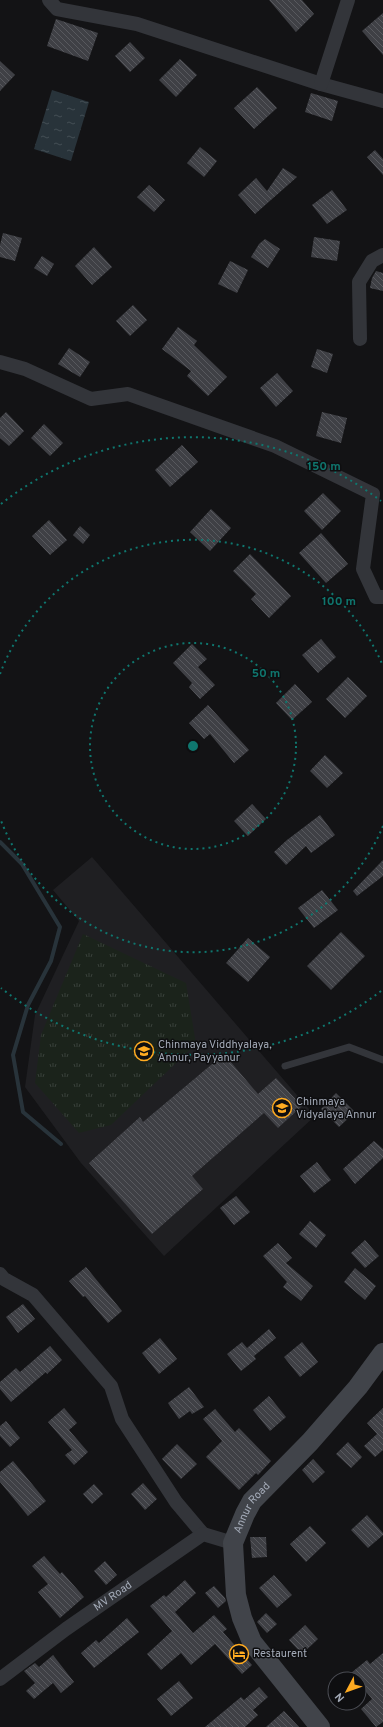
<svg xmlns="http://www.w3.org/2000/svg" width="383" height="1727" font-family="Overpass,sans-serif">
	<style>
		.built { fill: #1f1f22 }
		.park { fill: url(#park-tufts) }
		.water { fill: url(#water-ripples) }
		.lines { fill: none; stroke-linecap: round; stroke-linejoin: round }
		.stream { stroke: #28333a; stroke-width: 4 }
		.building { fill: url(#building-back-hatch) }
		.lane { stroke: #33353a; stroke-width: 7 }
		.street { stroke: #33353a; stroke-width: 14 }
		.secondary { stroke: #41444a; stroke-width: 20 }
		.ring { fill: none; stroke: #0f766e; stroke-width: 2; stroke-dasharray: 2 4 }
		.labels { text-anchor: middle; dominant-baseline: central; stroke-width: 3; stroke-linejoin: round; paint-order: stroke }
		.poi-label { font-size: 11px; fill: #a3aab7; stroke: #0e0e10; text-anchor: start }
		.street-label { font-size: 11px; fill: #a3aab7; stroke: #0e0e10 }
		.centre { fill: #0f766e; stroke: #0e0e10; stroke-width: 2 }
		.ring-label { font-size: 12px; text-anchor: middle; font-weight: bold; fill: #0f766e; stroke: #0e0e10; stroke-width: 3; stroke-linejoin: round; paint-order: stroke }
	</style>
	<defs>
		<pattern id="park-tufts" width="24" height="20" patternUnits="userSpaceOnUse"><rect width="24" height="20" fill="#1b231b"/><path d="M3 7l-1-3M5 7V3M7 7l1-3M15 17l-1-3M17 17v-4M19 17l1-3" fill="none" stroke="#39403a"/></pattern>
		<pattern id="water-ripples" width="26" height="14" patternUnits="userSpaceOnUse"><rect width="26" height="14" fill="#28333a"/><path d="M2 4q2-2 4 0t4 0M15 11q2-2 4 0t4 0" fill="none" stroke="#444e54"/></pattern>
		<pattern id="building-back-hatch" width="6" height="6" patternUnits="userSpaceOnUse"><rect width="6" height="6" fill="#3f4045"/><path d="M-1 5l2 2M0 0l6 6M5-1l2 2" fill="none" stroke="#58595e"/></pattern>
	</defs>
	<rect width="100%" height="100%" fill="#131315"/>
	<!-- built -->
	<path class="built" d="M92 857 315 1116 164 1256 81 1163 25 1087 35 1015 79 921 53 890Z"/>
	<!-- park -->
	<path class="park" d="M83 934 186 983 196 1044 111 1125 79 1133 35 1083 41 1035Z"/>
	<!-- water -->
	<path class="water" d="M52 90 89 102 71 161 34 149Z"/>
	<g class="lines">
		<!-- stream -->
		<path class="stream" d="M0 842 22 864 60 927 51 961 28 1005 13 1055 23 1112 61 1144"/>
	</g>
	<!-- building -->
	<g class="building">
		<path d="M269 0H302L314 14 296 32Z"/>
		<path d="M383 13V55L362 31Z"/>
		<path d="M56 19 98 33 88 61 47 46Z"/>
		<path d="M130 42 145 58 130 72 115 56Z"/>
		<path d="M180 59 197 75 176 97 159 80Z"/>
		<path d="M0 61 15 75 0 91Z"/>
		<path d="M257 87 277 108 254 129 234 108Z"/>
		<path d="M311 93 338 101 332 121 305 112Z"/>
		<path d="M200 147 217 161 204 177 187 163Z"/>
		<path d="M375 150 383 159V175L367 157Z"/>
		<path d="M283 168 297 177 255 214 238 195 256 178 267 191Z"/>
		<path d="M149 185 165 200 154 212 137 197Z"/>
		<path d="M332 190 347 210 327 224 312 205Z"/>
		<path d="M3 233 22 238 15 261 0 257V245Z"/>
		<path d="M314 237 340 241 337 261 311 257Z"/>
		<path d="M265 239 280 249 268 268 251 257 259 244Z"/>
		<path d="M94 247 112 267 92 285 75 266Z"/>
		<path d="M42 256 54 264 47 276 34 268Z"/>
		<path d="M230 261 248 270 237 293 218 284Z"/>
		<path d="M376 271 383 273V291L370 288 372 278Z"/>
		<path d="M133 305 147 320 130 336 116 321Z"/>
		<path d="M178 327 197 341 194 345 227 377 208 396 187 376 191 371 162 349Z"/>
		<path d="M69 348 90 362 80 377 58 364Z"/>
		<path d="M317 349 333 354 327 373 311 367Z"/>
		<path d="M277 373 293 391 276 407 260 388Z"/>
		<path d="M6 412 24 431 9 446 0 438V418Z"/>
		<path d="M322 412 347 418 341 443 316 436Z"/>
		<path d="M44 424 63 443 50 456 31 438Z"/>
		<path d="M182 445 198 462 170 487 155 470Z"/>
		<path d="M323 493 341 511 322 530 304 511Z"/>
		<path d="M211 509 231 528 210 551 190 532Z"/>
		<path d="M49 520 67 540 50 555 32 536Z"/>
		<path d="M80 526 90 535 83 544 73 535Z"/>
		<path d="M321 533 348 564 326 583 299 553Z"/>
		<path d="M250 554 291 596 269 618 251 599 256 594 233 571Z"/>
		<path d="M321 639 336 657 318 673 302 655Z"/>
		<path d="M192 644 207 659 198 667 215 685 200 699 189 687 192 683 173 663Z"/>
		<path d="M348 677 367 696 345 718 326 699Z"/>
		<path d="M295 684 312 702 292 720 276 703Z"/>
		<path d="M208 705 249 750 234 763 210 734 204 739 189 723Z"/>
		<path d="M325 755 343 773 327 788 310 771Z"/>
		<path d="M252 804 266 819 248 836 234 821Z"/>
		<path d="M320 815 335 835 311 853 306 846 286 865 274 852 287 840Z"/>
		<path d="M383 860V876L357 896 353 891Z"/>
		<path d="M322 890 338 910 314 928 298 908Z"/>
		<path d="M341 932 365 956 331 990 307 966Z"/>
		<path d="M248 938 270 957 248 982 226 963Z"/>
		<path d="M224 1054 258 1094 276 1078 302 1106 278 1128 264 1113 192 1176 203 1189 152 1234 89 1163 140 1117 143 1122Z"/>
		<path d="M336 1093 355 1112 339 1127 321 1109Z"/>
		<path d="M374 1141 383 1149V1158L355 1184 343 1169Z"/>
		<path d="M317 1162 331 1180 314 1193 300 1176Z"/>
		<path d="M236 1196 250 1212 234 1225 220 1208Z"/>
		<path d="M310 1221 326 1235 316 1248 299 1234Z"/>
		<path d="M365 1240 379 1256 365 1268 351 1253Z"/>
		<path d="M278 1243 292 1258 286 1263 313 1286 301 1301 283 1287 287 1282 263 1256Z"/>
		<path d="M86 1267 122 1311 108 1323 85 1296 83 1297 69 1281Z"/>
		<path d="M355 1268 376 1286 365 1300 344 1282Z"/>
		<path d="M23 1304 35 1319 18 1333 6 1317Z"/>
		<path d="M269 1329 276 1338 254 1356 256 1359 241 1371 227 1354 242 1342 247 1348Z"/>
		<path d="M160 1338 177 1359 159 1374 142 1353Z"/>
		<path d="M302 1342 318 1362 300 1377 284 1357Z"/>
		<path d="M50 1346 62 1360 47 1374 46 1372 11 1402 0 1389V1382L16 1368 20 1372Z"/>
		<path d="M189 1387 204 1407 192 1414 190 1411 179 1419 168 1403Z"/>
		<path d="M269 1396 286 1417 270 1431 253 1410Z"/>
		<path d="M64 1408 77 1423 69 1430 88 1452 74 1465 65 1455 72 1450 48 1422Z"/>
		<path d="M383 1408V1450L375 1457 364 1446 377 1434 367 1423Z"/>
		<path d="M215 1409 235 1432 239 1428 271 1461 258 1475 256 1473 239 1490 206 1457 222 1441 203 1419Z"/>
		<path d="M6 1421 20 1438 10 1447 0 1436V1426Z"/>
		<path d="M348 1442 362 1457 351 1468 336 1454Z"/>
		<path d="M177 1444 197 1464 181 1479 162 1459Z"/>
		<path d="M313 1459 325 1472 313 1483 302 1470Z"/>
		<path d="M13 1461 46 1501 28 1516 0 1482V1472Z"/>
		<path d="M143 1483 157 1499 145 1510 131 1494Z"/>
		<path d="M94 1484 103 1494 92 1504 83 1494Z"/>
		<path d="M367 1515 383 1533V1535L368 1548 351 1530Z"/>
		<path d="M310 1526 326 1543 306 1562 290 1544Z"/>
		<path d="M250 1537H266L267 1557 252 1558Z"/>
		<path d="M44 1556 60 1574 62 1572 84 1597 60 1618 38 1592 48 1584 32 1566Z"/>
		<path d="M105 1561 117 1575 106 1585 94 1571Z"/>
		<path d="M274 1575 292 1595 277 1608 259 1588Z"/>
		<path d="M185 1580 196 1593 175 1612 193 1633 214 1615 227 1629 223 1632 252 1665 242 1674 215 1644 191 1665 181 1653 161 1670 147 1654 172 1631 150 1606 164 1595 166 1597Z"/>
		<path d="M214 1586 225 1598 226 1601 218 1608 205 1593Z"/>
		<path d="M266 1613 277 1624 267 1633 257 1622Z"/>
		<path d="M127 1618 139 1632 94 1668 81 1653 96 1640 99 1643Z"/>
		<path d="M305 1625 318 1639 302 1654 289 1640Z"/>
		<path d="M383 1653V1722L376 1727 361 1709 372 1699 359 1683V1679H356L351 1673 367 1660 370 1664Z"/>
		<path d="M53 1655 74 1682 61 1693 53 1683 34 1699 26 1691 35 1683 24 1671 35 1663 39 1667Z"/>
		<path d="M179 1681 193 1698 171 1716 157 1699Z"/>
		<path d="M259 1687 268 1697 253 1710 258 1715 245 1727H205L241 1697 244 1700Z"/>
		<path d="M284 1711 299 1727H266Z"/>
	</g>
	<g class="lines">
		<!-- lane -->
		<path class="lane" d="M285 1066 349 1047 383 1060"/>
		<!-- street -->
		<g class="street">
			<path d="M49 0 57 9 137 24 321 84 383 101"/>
			<path d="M321 84 348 0"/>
			<path d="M360 339 359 282 372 261 383 255"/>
			<path d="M0 362 25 369 91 399 128 394 275 446 373 494 363 569 376 597H383"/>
			<path d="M0 1274 4 1279 33 1295 111 1386 122 1419 176 1502 203 1534"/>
			<path id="s1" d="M0 1679 66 1629 203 1534 233 1543"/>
		</g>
		<!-- secondary -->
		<path class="secondary" id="s2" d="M320 1727 252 1642 242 1618 236 1595 233 1543 245 1514 252 1501 310 1442 358 1387 383 1353"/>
	</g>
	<!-- distance rings -->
	<g class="ring">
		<circle cx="193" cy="746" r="103"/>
		<path d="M383 826A206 206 0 0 1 0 818M0 674A206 206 0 0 1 383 666"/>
		<path d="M381 991A309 309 0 0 1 1 988M1 504A309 309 0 0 1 381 501"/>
	</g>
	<!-- icons -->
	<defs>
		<g id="school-ring" transform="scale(1)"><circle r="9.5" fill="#0e0e10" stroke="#ffab21" stroke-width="1.5"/><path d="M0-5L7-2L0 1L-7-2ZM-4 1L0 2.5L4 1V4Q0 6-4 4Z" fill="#ffab21"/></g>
		<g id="hotel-ring" transform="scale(1)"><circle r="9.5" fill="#0e0e10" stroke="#ffab21" stroke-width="1.5"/><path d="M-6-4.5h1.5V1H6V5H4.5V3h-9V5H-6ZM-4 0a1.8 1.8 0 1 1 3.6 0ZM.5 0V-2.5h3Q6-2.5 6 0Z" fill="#ffab21"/></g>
	</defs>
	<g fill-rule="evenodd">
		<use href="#school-ring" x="144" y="1051"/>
		<use href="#school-ring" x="282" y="1108"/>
		<use href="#hotel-ring" x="239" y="1654"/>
	</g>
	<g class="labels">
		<!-- poi labels -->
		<g class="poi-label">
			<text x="158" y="1045">Chinmaya Viddhyalaya,<tspan x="158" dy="13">Annur, Payyanur</tspan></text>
			<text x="296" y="1102">Chinmaya<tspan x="296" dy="13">Vidyalaya Annur</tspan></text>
			<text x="253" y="1654">Restaurent</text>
		</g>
		<!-- street labels -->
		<g class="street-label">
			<text stroke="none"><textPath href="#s2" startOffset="251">Annur Road</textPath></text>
			<text stroke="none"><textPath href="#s1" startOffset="140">MV Road</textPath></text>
		</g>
	</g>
	<circle cx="193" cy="746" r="6" class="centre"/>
	<g class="ring-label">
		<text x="324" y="470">150 m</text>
		<text x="339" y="605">100 m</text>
		<text x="266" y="677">50 m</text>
	</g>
	<!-- north arrow -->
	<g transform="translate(347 1691) rotate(229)"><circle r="19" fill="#0e0e10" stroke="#4a4c53"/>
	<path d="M0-3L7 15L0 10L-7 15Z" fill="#ffab21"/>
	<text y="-6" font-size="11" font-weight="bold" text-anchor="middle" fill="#a3aab7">N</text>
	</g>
</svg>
